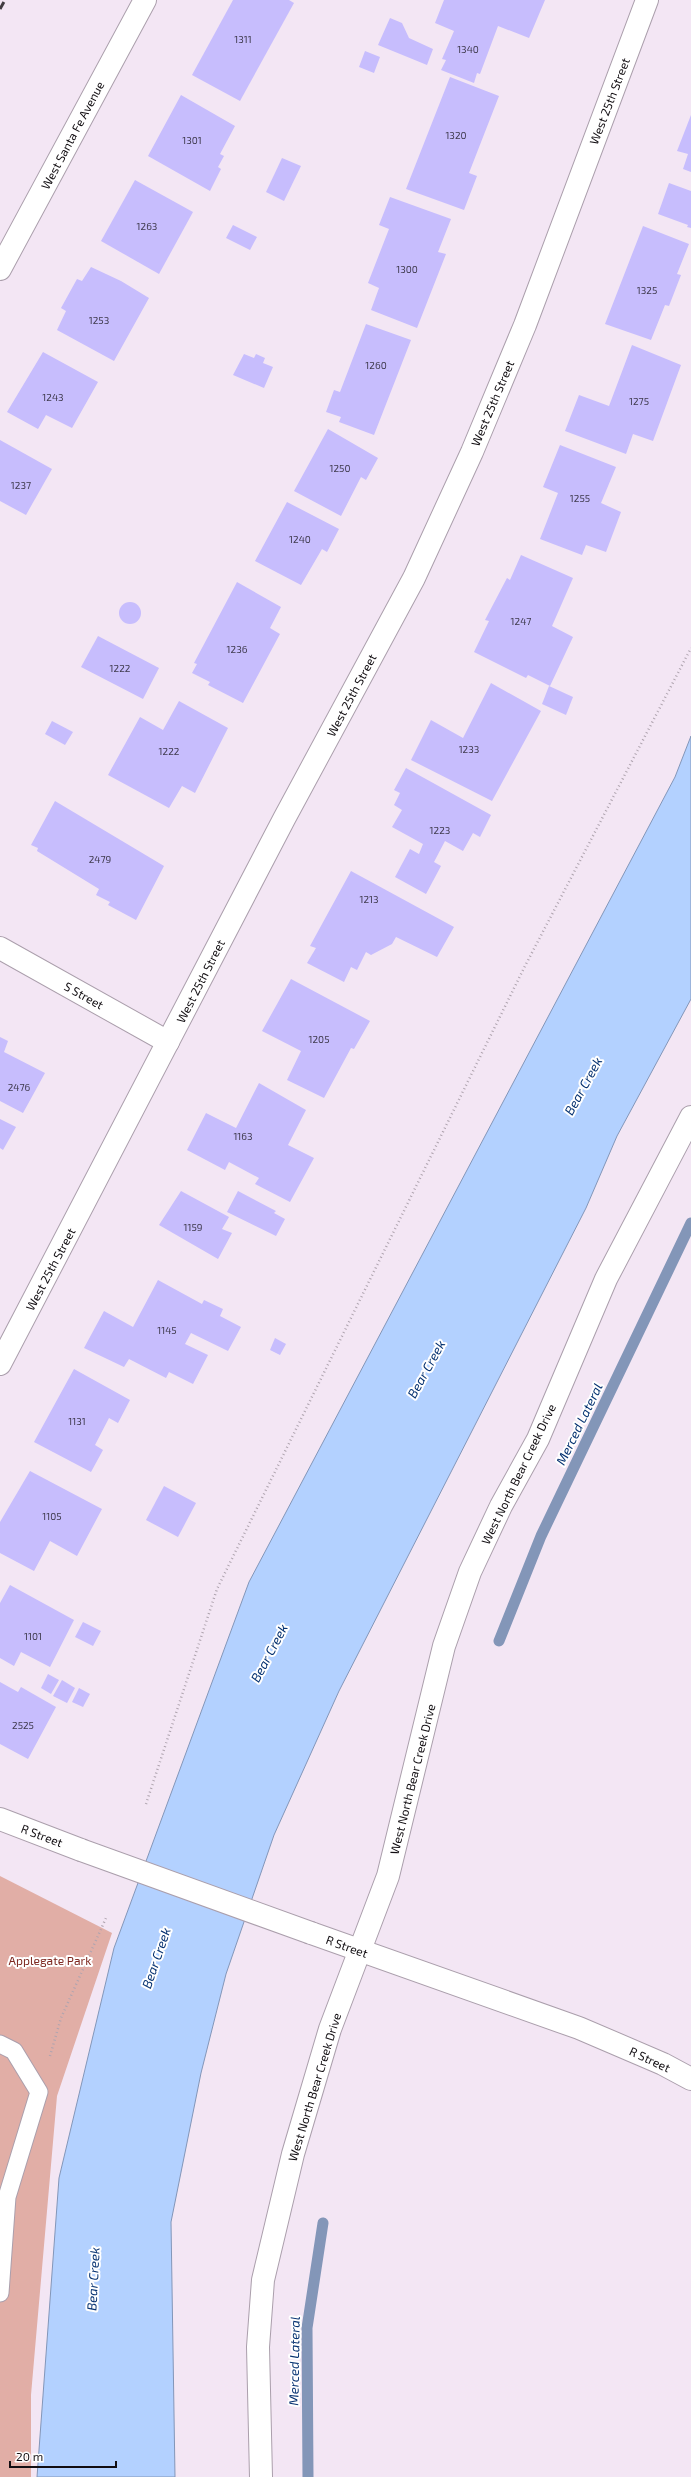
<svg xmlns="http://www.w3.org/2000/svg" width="691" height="2477" font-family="'Exo 2',sans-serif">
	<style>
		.green { fill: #e1aea6 }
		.water { fill: #b3d1ff; stroke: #8396b8 }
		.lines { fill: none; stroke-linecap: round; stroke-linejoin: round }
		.stream { stroke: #8396b8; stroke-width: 11 }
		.building { fill: #c7bdfd }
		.lane-casing { stroke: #ab9fac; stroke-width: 19 }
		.street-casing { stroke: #ab9fac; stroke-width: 24 }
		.secondary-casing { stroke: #ab9fac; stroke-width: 24 }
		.path { stroke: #afa4af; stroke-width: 2.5; stroke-dasharray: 1 3; stroke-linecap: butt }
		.lane { stroke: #fff; stroke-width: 17 }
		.street { stroke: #fff; stroke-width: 22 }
		.secondary { stroke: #fff; stroke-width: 22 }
		.rail { stroke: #413b41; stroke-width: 3; stroke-dasharray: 8 4; stroke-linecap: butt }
		.secondary-bridge-casing { stroke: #ab9fac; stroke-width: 24; stroke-linecap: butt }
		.secondary-bridge { stroke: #fff; stroke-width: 22 }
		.labels { text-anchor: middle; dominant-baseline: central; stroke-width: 4; stroke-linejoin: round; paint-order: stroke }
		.number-label { font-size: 10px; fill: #3f3a4d }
		.street-label { font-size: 12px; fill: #120e12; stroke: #fff }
		.park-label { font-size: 12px; fill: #7e2921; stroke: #fff }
		.water-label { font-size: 13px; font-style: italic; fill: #063271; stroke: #fff }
	</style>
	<rect width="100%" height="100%" fill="#f3e6f4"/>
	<!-- green -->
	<path class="green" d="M0 1876 112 1933 57 2096 31 2395V2477H0Z"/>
	<!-- water -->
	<path class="water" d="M691 736V999L617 1136 586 1208 339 1691 274 1835 226 1974 201 2073 171 2222 175 2477H37L59 2178 114 1948 249 1582 675 777Z"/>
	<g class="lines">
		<!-- stream -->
		<g class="stream">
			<path d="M499 1641 541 1536 691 1223"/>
			<path d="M308 2477 307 2328 323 2223"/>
		</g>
	</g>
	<!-- building -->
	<g class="building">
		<path d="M233 0H289L294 3 240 101 192 75Z"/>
		<path d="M444 0H545L529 38 498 26 480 74 477 73 474 83 441 70 446 60 442 59 454 31 435 23Z"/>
		<path d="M390 18 402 23 409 38 433 49 427 65 378 45Z"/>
		<path d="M365 51 380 57 374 73 359 67Z"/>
		<path d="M450 77 499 96 469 173 477 176 464 210 406 189Z"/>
		<path d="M181 95 235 126 220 154 224 156 218 167 221 169 210 191 148 156Z"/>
		<path d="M691 115V172L683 169 688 154 677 151Z"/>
		<path d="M282 158 301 166 284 201 266 192Z"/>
		<path d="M135 180 193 212 159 274 101 241Z"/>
		<path d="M669 183 691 191V228L687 227 688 225 658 214Z"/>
		<path d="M390 197 451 219 438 252 446 254 417 328 371 310 379 288 368 283 389 229 379 225Z"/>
		<path d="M233 225 257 237 250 250 226 238Z"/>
		<path d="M643 226 689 244 677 274 681 275 669 306 665 305 651 340 605 324Z"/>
		<path d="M91 267 121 281 149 298 114 361 57 330 66 311 61 308 77 279 82 281Z"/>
		<path d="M366 324 411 340 374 435 339 422 341 417 326 412 334 390 340 392Z"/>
		<path d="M632 345 681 365 653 441 633 434 626 454 565 431 579 395 609 406Z"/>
		<path d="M43 352 98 382 72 428 46 415 38 429 7 412Z"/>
		<path d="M244 354 254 358 256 354 265 358 263 363 273 367 264 388 233 375Z"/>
		<path d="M328 429 378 458 366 480 361 477 341 516 294 491Z"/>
		<path d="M0 440 52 469 26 515 0 501Z"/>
		<path d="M560 445 616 467 601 503 621 512 606 552 586 545 582 555 540 539 558 493 543 487Z"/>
		<path d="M287 502 339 529 327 552 322 549 301 585 255 561Z"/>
		<path d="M521 555 573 578 552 626 573 637 550 686 528 675 526 678 474 652 489 621 485 620 507 578 510 580Z"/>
		<path d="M237 582 281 607 270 628 280 634 243 703 208 685 210 682 192 673 197 664 194 663Z"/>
		<circle cx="130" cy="613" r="11"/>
		<path d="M98 636 159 668 143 699 81 667Z"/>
		<path d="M491 683 541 711 492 801 411 760 431 720 463 738Z"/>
		<path d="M549 686 573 697 566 715 542 704Z"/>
		<path d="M179 701 228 728 195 793 182 786 169 808 108 775 140 717 163 730Z"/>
		<path d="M52 721 73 732 65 745 45 734Z"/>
		<path d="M406 768 491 815 480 837 473 833 463 851 445 841 434 862 441 866 426 894 395 877 410 849 419 854 423 844 392 827 402 810 394 805 400 793 394 790Z"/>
		<path d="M55 801 164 866 136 920 108 905 110 902 96 895 99 889 37 851 38 848 31 845Z"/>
		<path d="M351 871 454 927 437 957 396 937 392 944 371 955 366 952 357 970 351 967 344 982 307 963 316 948 310 946Z"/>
		<path d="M291 979 370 1021 354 1049 351 1048 324 1098 287 1080 301 1051 262 1031Z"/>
		<path d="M0 1037 8 1041 4 1052 45 1073 23 1113 0 1101Z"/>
		<path d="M259 1083 306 1110 288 1145 314 1158 290 1202 255 1184 259 1178 229 1162 225 1170 187 1150 206 1113 236 1128Z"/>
		<path d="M0 1119 16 1127 3 1150 0 1148Z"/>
		<path d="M181 1191 229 1217 222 1229 232 1233 218 1259 159 1225Z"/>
		<path d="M238 1191 276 1211 274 1213 285 1219 276 1236 227 1212Z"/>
		<path d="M158 1280 202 1304 204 1300 223 1309 220 1316 241 1327 228 1351 191 1333 185 1344 208 1355 193 1384 169 1372 166 1378 129 1359 124 1367 84 1348 104 1311 133 1327Z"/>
		<path d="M275 1338 286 1344 280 1355 270 1350Z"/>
		<path d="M74 1369 130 1400 118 1423 109 1418 95 1445 103 1450 91 1472 34 1442Z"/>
		<path d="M30 1471 102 1509 77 1556 50 1541 34 1571 0 1553V1522Z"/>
		<path d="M164 1486 196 1503 178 1537 146 1520Z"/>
		<path d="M10 1585 74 1620 50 1667 21 1652 14 1666 0 1658V1603Z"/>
		<path d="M83 1622 101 1631 93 1646 75 1637Z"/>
		<path d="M48 1674 59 1680 51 1694 41 1688Z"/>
		<path d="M62 1680 75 1688 67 1703 53 1696Z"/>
		<path d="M0 1682 18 1692 21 1687 56 1707 28 1759 0 1744Z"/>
		<path d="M79 1688 90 1694 83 1707 72 1702Z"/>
	</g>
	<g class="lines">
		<!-- lane casing -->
		<g class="lane-casing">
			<path id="lane" d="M0 2044 14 2051 39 2092 7 2197 0 2293"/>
		</g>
		<!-- street casing -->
		<g class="street-casing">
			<g id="street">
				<path d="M0 269 145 0"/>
				<path d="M0 948 168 1042"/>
				<path d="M0 1364 284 819 414 578 472 452 525 325 647 0"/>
				<path d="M261 2477 258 2347 263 2280 293 2154 330 2029 388 1876 444 1646 470 1572 501 1506 538 1439 606 1279 691 1117"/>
			</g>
		</g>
		<!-- secondary casing -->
		<g class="secondary-casing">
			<g id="secondary">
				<path d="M0 1819 81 1850"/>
				<path d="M311 1933 579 2028 663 2064 691 2079"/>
			</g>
		</g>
		<!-- path -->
		<g class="path">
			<path d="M146 1804 217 1589 524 968 691 648"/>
			<path d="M50 2056 61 2018 106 1918"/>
		</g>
		<!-- lane -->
		<use href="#lane" class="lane"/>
		<!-- street -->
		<use href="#street" class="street"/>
		<!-- secondary -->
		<use href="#secondary" class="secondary"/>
		<!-- rail -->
		<path class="rail" d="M0 9 5 0"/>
		<!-- secondary-bridge casing -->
		<g class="secondary-bridge-casing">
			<path id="secondary-bridge" d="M81 1850 311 1933"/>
		</g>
		<!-- secondary-bridge -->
		<use href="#secondary-bridge" class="secondary-bridge"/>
	</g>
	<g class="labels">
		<!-- number labels -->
		<g class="number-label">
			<text x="243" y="39">1311</text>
			<text x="468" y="49">1340</text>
			<text x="456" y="135">1320</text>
			<text x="192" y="140">1301</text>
			<text x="147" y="226">1263</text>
			<text x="407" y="269">1300</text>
			<text x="647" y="290">1325</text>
			<text x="99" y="320">1253</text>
			<text x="376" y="365">1260</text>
			<text x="53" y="397">1243</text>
			<text x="639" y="401">1275</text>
			<text x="340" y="468">1250</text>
			<text x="21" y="485">1237</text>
			<text x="580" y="498">1255</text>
			<text x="300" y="539">1240</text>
			<text x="521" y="621">1247</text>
			<text x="237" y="649">1236</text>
			<text x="120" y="668">1222</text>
			<text x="469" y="749">1233</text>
			<text x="169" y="751">1222</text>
			<text x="440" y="830">1223</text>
			<text x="100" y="859">2479</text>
			<text x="369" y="899">1213</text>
			<text x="319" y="1039">1205</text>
			<text x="19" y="1087">2476</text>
			<text x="243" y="1136">1163</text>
			<text x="193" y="1227">1159</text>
			<text x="167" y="1330">1145</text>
			<text x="77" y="1421">1131</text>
			<text x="52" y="1516">1105</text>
			<text x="33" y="1636">1101</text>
			<text x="23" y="1725">2525</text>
		</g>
		<!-- street labels -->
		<g class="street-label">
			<text transform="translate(609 101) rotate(-69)">West 25th Street</text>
			<text transform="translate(72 135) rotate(-62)">West Santa Fe Avenue</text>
			<text transform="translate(492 403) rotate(-67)">West 25th Street</text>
			<text transform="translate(351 695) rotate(-62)">West 25th Street</text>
			<text transform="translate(200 981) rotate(-63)">West 25th Street</text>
			<text transform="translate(84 995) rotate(29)">S Street</text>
			<text transform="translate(50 1269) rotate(-62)">West 25th Street</text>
			<text transform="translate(518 1474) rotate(-64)">West North Bear Creek Drive</text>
			<text transform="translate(412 1779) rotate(-76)">West North Bear Creek Drive</text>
			<text transform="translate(42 1835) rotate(21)">R Street</text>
			<text transform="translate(347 1946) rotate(20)">R Street</text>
			<text transform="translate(650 2059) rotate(25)">R Street</text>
			<text transform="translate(314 2087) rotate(-73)">West North Bear Creek Drive</text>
		</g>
		<!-- park labels -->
		<g class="park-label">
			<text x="50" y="1960">Applegate Park</text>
		</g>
		<!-- water labels -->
		<g class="water-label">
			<text transform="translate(583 1086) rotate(-61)">Bear Creek</text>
			<text transform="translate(426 1369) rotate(-61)">Bear Creek</text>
			<text transform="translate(579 1424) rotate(-64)">Merced Lateral</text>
			<text transform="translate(269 1653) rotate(-62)">Bear Creek</text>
			<text transform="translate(156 1958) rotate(-71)">Bear Creek</text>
			<text transform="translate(93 2279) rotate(-87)">Bear Creek</text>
			<text transform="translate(294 2361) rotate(-89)">Merced Lateral</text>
		</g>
	</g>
	<!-- scale -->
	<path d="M10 2461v6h106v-6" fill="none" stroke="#120e12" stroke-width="2"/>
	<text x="16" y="2461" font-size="12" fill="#120e12" stroke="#ffffff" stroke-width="3" paint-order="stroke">20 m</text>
</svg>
